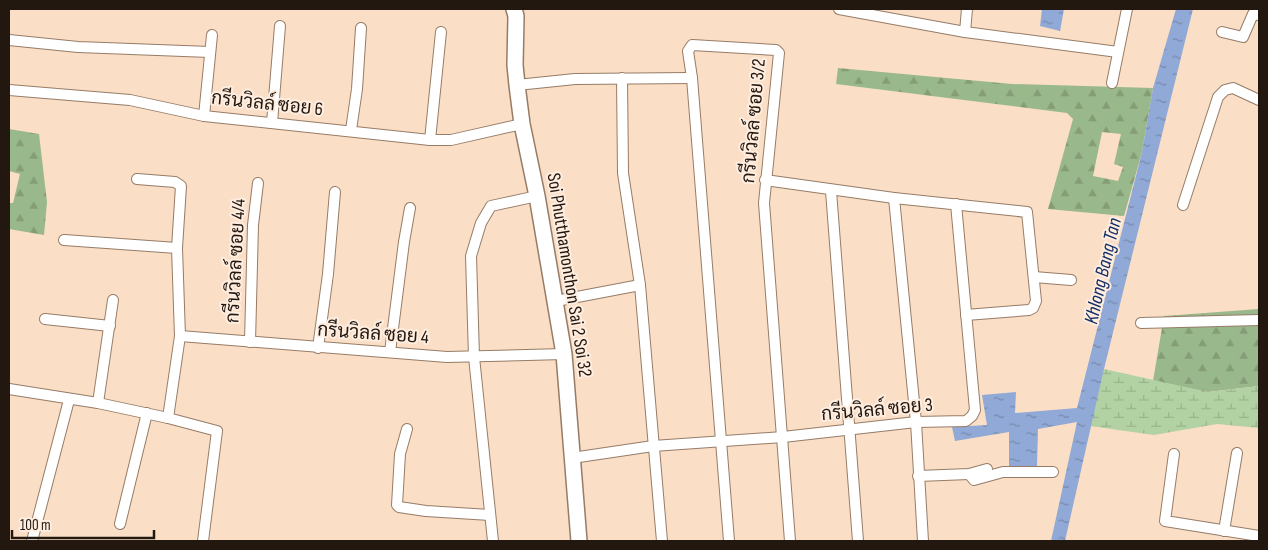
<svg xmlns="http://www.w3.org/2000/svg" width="1268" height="550" font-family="'Sofia Sans Condensed',Sarabun,sans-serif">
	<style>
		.forest { fill: url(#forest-firs); fill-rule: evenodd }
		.wetland { fill: url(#wetland-marsh) }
		.water { fill: url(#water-ripples) }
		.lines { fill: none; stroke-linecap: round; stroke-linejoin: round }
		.street-casing { stroke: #967c67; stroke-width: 12 }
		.secondary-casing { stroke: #967c67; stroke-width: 18 }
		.street { stroke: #fff; stroke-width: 10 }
		.secondary { stroke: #fff; stroke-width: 15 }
		.labels { text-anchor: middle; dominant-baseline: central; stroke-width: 4; stroke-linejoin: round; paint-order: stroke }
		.street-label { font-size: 19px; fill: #221810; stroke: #ffeddf }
		.water-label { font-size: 20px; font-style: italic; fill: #153066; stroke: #ffeddf }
	</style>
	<defs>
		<pattern id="forest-firs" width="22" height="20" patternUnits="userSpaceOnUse" patternTransform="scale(1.25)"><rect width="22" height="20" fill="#99b88b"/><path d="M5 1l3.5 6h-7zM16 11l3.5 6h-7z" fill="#849d77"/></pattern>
		<pattern id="wetland-marsh" width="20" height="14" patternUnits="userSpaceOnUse" patternTransform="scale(1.25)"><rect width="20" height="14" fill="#b2d2a4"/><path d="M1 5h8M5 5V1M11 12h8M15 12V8" fill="none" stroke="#99b48c"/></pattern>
		<pattern id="water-ripples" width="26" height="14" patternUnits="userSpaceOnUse" patternTransform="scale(1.25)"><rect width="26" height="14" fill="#91a9d6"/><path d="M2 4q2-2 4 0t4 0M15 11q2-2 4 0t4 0" fill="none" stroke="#7689ac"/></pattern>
	</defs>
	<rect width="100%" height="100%" fill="#fadec6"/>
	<!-- forest -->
	<g class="forest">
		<path d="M838 68 1012 84 1153 88 1142 152 1124 216 1048 209 1073 119 1067 113 836 84ZM1102 132 1121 134 1114 164 1123 167 1118 181 1093 176Z"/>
		<path d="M9 129 39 134 47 202 44 235 9 229V203H13L20 174 9 171Z"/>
		<path d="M1259 309V386L1208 392 1153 381 1164 316Z"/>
	</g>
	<!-- wetland -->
	<path class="wetland" d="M1104 369 1208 392 1259 386V428L1217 424 1154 435 1090 426Z"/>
	<!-- water -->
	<g class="water">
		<path d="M1042 9H1064L1060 31 1040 26Z"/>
		<path d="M1176 9H1193L1104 369 1065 541H1051L1077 422 1038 429 1037 467 1009 466V432L955 441 952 427 987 425 982 395 1016 392 1015 413 1077 408 1142 152 1153 88Z"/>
	</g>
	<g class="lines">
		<!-- street casing -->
		<g class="street-casing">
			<g id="street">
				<path d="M839 9 965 32 1118 52"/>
				<path d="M965 32 967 9"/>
				<path d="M1222 32 1243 37 1253 14 1259 15"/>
				<path d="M9 40 78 47 210 52"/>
				<path d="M622 78 623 173 640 285 662 541"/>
				<path d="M1112 83 1127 9"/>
				<path d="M517 85 575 79 692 78"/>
				<path d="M9 90 130 100 204 116 430 140H451L522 124"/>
				<path d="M204 116 212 35"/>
				<path d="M272 123 280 26"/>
				<path d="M351 130 357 89 361 28"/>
				<path d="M430 140 441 32"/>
				<path d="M137 179 175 182 181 186 177 248 180 336 168 418"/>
				<path d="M765 180 894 198 1027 212 1036 301 1033 308 1029 310 966 315"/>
				<path d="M831 191 858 541"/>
				<path d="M894 198 916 422 923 541"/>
				<path d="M1183 205 1218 97 1225 90 1233 88 1259 100"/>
				<path d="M64 240 177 248"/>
				<path d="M1034 277 1071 280"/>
				<path d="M556 301 640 285"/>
				<path d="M45 319 110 326"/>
				<path d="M1141 323 1259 320"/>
				<path d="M180 336 447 357 564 354"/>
				<path d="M250 342 253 225 258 183"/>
				<path d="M318 348 328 274 335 192"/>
				<path d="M390 352 404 242 410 208"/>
				<path d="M9 389 98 403 168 418 217 431 203 541"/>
				<path d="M98 403 113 300"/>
				<path d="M407 429 400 454 397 505 399 507 426 511 490 515"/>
				<path d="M1174 454 1165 521 1259 536"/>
				<path d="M572 458 653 446 783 437 916 422 966 421 972 416 975 410 956 204"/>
				<path d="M969 474 974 480 1003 472H1053"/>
				<path d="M918 476 969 474 987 469"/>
				<path d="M120 524 147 413"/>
				<path d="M1224 531 1237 453"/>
				<path d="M32 541 69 400"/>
				<path d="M493 541 474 357 471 256 481 223 491 206 537 196"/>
				<path d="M729 541 692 78 688 51 692 45 776 50 779 53 764 203 790 541"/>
			</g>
		</g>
		<!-- secondary casing -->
		<g class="secondary-casing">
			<path id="secondary" d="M514 9 516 16 515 65 517 85 522 124 537 196 564 354 579 541"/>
		</g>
		<!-- street -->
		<use href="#street" class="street"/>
		<!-- secondary -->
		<use href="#secondary" class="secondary"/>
	</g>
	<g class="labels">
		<!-- street labels -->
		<g class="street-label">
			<text transform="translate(267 104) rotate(6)">กรีนวิลล์ ซอย 6</text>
			<text transform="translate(754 121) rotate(-85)">กรีนวิลล์ ซอย 3/2</text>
			<text transform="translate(236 261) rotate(-87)">กรีนวิลล์ ซอย 4/4</text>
			<text transform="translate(569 275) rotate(81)">Soi Phutthamonthon Sai 2 Soi 32</text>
			<text transform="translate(373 334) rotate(4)">กรีนวิลล์ ซอย 4</text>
			<text transform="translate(877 410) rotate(-5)">กรีนวิลล์ ซอย 3</text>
		</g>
		<!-- water labels -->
		<g class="water-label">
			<text transform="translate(1103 271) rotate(-77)">Khlong Bang Tan</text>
		</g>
	</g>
	<!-- border -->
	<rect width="1268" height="550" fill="none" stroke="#221810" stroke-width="20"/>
	<!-- scale -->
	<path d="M12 530v8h142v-8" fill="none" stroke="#221810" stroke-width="2.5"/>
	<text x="20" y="530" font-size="15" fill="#221810" stroke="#ffeddf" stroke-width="4" paint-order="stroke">100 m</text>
</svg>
